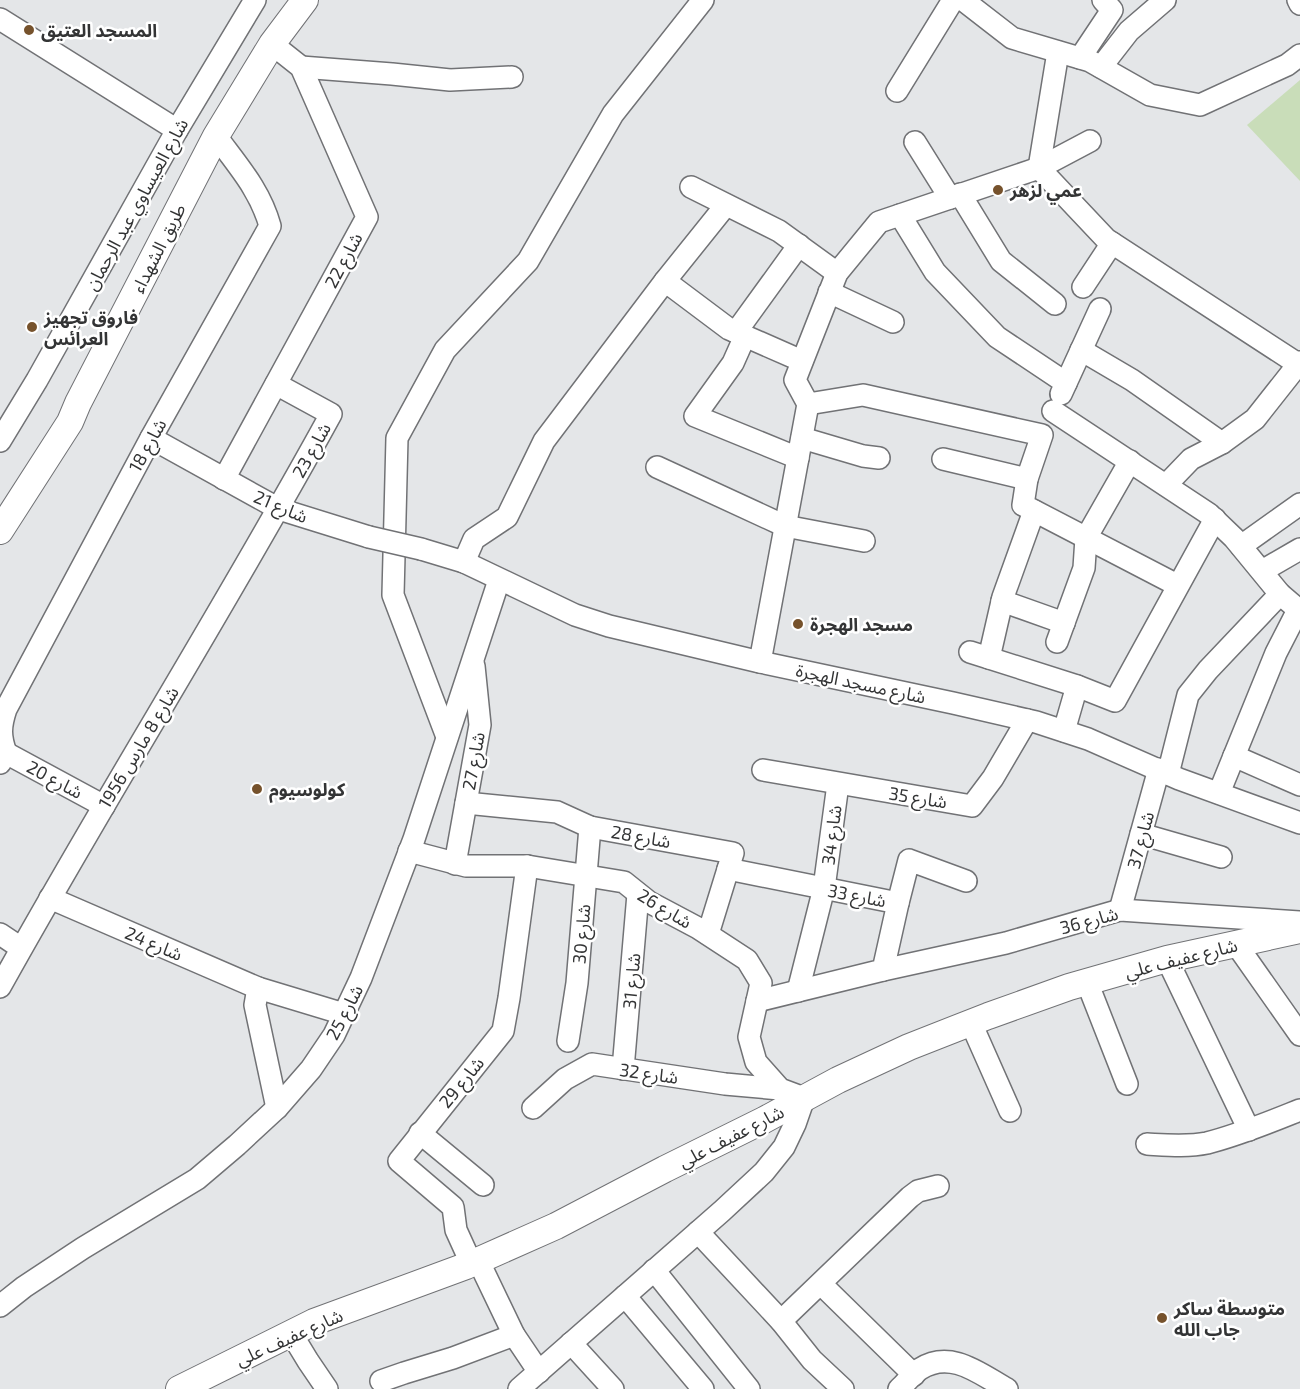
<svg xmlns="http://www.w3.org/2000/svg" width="1300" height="1389" font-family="'Exo 2','Noto Sans Arabic',sans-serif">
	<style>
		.green { fill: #c9ddb9 }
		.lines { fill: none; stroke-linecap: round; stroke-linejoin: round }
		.minor-casing { stroke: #717275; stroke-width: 24 }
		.major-casing { stroke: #717275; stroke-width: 28 }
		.minor { stroke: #fff; stroke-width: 21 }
		.major { stroke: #fff; stroke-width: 26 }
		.minor-bridge-casing { stroke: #717275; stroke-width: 24; stroke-linecap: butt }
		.minor-bridge { stroke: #fff; stroke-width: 21 }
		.poi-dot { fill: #76522c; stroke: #fff; stroke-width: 2 }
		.labels { text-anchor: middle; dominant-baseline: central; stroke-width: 5; stroke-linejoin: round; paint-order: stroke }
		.poi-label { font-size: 18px; font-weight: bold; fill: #333435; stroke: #fff; text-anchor: start }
		.street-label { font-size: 18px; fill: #333435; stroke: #fff }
	</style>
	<rect width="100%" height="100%" fill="#e4e6e8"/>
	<!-- green -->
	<path class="green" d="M1300 80V181L1247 125Z"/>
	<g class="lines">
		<!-- minor casing -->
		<g class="minor-casing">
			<g id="minor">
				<path d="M963 0 1012 38 1090 61 1150 95 1200 105 1287 65 1300 55"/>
				<path d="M1298 0 1300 4"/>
				<path d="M0 19 177 130"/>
				<path d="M1058 52 1039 168 1106 239 1298 364"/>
				<path d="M1080 58 1112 10 1103 0"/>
				<path d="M301 67 392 74 450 80 512 77"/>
				<path d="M1101 67 1129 31 1165 0"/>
				<path d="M897 91 953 0"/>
				<path d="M915 142 950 198"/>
				<path d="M691 187 779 231 837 273"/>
				<path d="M960 194 1001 261 1055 304"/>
				<path d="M900 215 935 272 997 337 1066 383"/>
				<path d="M665 281 729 329 802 361"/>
				<path d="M1083 287 1112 243"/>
				<path d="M829 292 893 322"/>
				<path d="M736 332 799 245"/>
				<path d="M745 336 733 363 695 416 798 458"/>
				<path d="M1081 350 1132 380 1222 443"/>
				<path d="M1061 394 1100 309"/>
				<path d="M808 404 863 395 1042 435 1027 479 1023 505 1177 585"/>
				<path d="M1053 411 1209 514 1234 538 1280 594 1300 611"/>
				<path d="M151 438 279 509 369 537"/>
				<path d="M802 438 863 456 879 458"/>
				<path d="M0 441 37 380 177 130 255 0"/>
				<path d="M943 459 1027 479"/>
				<path d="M657 467 785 526 864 541"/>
				<path d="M224 479 367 217 301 67 272 44"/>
				<path d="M1166 485 1191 459 1222 443 1255 419 1300 362"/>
				<path d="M1241 546 1300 504"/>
				<path d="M421 549 464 562 575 615 609 626 760 662 953 703 1036 722 1088 739 1179 779 1300 823"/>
				<path d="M464 562 474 539 507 517 544 441 665 281 726 205"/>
				<path d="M1262 571 1300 549"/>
				<path d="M1002 601 1064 623"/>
				<path d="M1057 642 1084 568 1086 538 1130 461"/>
				<path d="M970 652 1077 686 1115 701 1215 519"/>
				<path d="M989 658 1003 597 1034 511"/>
				<path d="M760 662 808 404 795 380 837 273 879 222 1039 168 1090 141"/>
				<path d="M1064 731 1077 686"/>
				<path d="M447 737 393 595 397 438 445 350 528 261 613 114 703 0"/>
				<path d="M6 753 104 806"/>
				<path d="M1234 756 1300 785"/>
				<path d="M0 763 6 753C0 736 0 727 6 709L151 438 270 226C260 190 238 166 216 136"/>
				<path d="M763 770 972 806 993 778 1027 720"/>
				<path d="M1168 774 1188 695 1208 670 1280 594"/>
				<path d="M1219 793 1276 653 1298 610"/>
				<path d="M466 803 557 812 590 827 733 853 708 934"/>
				<path d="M1141 834 1221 857"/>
				<path d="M409 851 466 866H527L624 882 649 902 698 928 747 960 761 983 749 1037 756 1062 780 1089 804 1098 795 1124 784 1147 764 1172 722 1211 519 1389"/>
				<path d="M455 864 480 725 474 666"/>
				<path d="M728 869 898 903 883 970 757 1001"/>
				<path d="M50 898 258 988"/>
				<path d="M898 903 909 860 966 881"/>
				<path d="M1120 910 1159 769"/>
				<path d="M0 934 21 948"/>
				<path d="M1236 944 1300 1035"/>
				<path d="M1167 959 1249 1130"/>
				<path d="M883 970 1006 943 1120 910 1300 922"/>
				<path d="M1087 982 1127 1084"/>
				<path d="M0 987C107 794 225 608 331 414L276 384"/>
				<path d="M798 991 824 888 838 784"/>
				<path d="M971 1023 1010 1111"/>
				<path d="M568 1041 577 983 590 827"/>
				<path d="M623 1069 638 894"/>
				<path d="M277 1108 255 1005 258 988 344 1014"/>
				<path d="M533 1108 565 1079 592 1064 725 1084 780 1089"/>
				<path d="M420 1133 483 1185"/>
				<path d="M1147 1144C1166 1145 1188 1147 1207 1143 1239 1135 1270 1122 1300 1110"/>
				<path d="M698 1232 781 1321 812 1360 843 1389"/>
				<path d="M478 1260 514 1335 539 1372"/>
				<path d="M471 1263 456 1230 453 1207 399 1161 503 1031 509 998 527 866"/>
				<path d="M654 1270 749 1389"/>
				<path d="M821 1284 914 1375"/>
				<path d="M625 1296 703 1389"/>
				<path d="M0 1306 24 1287 83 1248 197 1179 237 1145 277 1108 311 1069 334 1035 361 978 414 839 499 580"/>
				<path d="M781 1321 910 1197 918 1191 938 1186"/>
				<path d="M291 1333 308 1361 327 1389"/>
				<path d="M571 1343 613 1389"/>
				<path d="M381 1381 404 1373 453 1358 514 1335"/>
				<path d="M899 1389C906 1383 912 1374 920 1369 951 1349 980 1374 1007 1389"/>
			</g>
		</g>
		<!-- major casing -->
		<g class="major-casing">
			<g id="major">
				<path d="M0 531 70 422 78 403 216 136 272 44 305 0"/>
				<path d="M179 1389 314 1322 466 1266 556 1226 665 1169 764 1120 838 1080 909 1047 988 1016 1069 987 1167 959 1300 930"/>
			</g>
		</g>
		<!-- minor -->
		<use href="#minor" class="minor"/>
		<!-- major -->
		<use href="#major" class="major"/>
		<!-- minor-bridge casing -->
		<g class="minor-bridge-casing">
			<path id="minor-bridge" d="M369 537 421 549"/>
		</g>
		<!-- minor-bridge -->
		<use href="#minor-bridge" class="minor-bridge"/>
	</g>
	<!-- markers -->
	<g class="poi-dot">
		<circle cx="29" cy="30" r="6"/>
		<circle cx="998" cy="190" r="6"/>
		<circle cx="32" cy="327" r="6"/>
		<circle cx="798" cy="624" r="6"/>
		<circle cx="257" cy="789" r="6"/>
		<circle cx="1162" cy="1318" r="6"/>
	</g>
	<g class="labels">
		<!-- poi labels -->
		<g class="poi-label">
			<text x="41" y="30">المسجد العتيق</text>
			<text x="1010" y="190">عمي لزهر</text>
			<text x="44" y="317">فاروق تجهيز<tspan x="44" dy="21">العرائس</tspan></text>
			<text x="810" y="624">مسجد الهجرة</text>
			<text x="269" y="789">كولوسيوم</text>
			<text x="1174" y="1308">متوسطة ساكر<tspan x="1174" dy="21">جاب الله</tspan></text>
		</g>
		<!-- street labels -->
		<g class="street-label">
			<text transform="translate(136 204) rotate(-61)">شارع العيساوي عبد الرحمان</text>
			<text transform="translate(158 248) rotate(-63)">طريق الشهداء</text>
			<text transform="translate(343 260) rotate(-62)">شارع 22</text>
			<text transform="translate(147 445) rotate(-61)">شارع 18</text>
			<text transform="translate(311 450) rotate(-61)">شارع 23</text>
			<text transform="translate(281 506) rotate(23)">شارع 21</text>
			<text transform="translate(861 683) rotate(12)">شارع مسجد الهجرة</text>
			<text transform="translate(138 747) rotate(-59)">شارع 8 مارس 1956</text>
			<text transform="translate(473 761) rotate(-80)">شارع 27</text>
			<text transform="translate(55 779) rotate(28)">شارع 20</text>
			<text transform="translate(918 797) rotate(9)">شارع 35</text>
			<text transform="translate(831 835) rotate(-83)">شارع 34</text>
			<text transform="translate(641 836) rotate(10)">شارع 28</text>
			<text transform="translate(1140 840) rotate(-75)">شارع 37</text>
			<text transform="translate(857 895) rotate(11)">شارع 33</text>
			<text transform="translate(665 908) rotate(31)">شارع 26</text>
			<text transform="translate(1089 920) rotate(-15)">شارع 36</text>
			<text transform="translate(581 934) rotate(-85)">شارع 30</text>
			<text transform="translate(154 943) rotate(23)">شارع 24</text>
			<text transform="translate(1181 958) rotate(-14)">شارع عفيف علي</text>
			<text transform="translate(631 981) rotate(-85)">شارع 31</text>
			<text transform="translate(344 1012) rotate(-63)">شارع 25</text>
			<text transform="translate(649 1073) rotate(8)">شارع 32</text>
			<text transform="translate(461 1082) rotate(-51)">شارع 29</text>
			<text transform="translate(731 1136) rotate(-27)">شارع عفيف علي</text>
			<text transform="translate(289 1337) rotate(-24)">شارع عفيف علي</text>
		</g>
	</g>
</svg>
